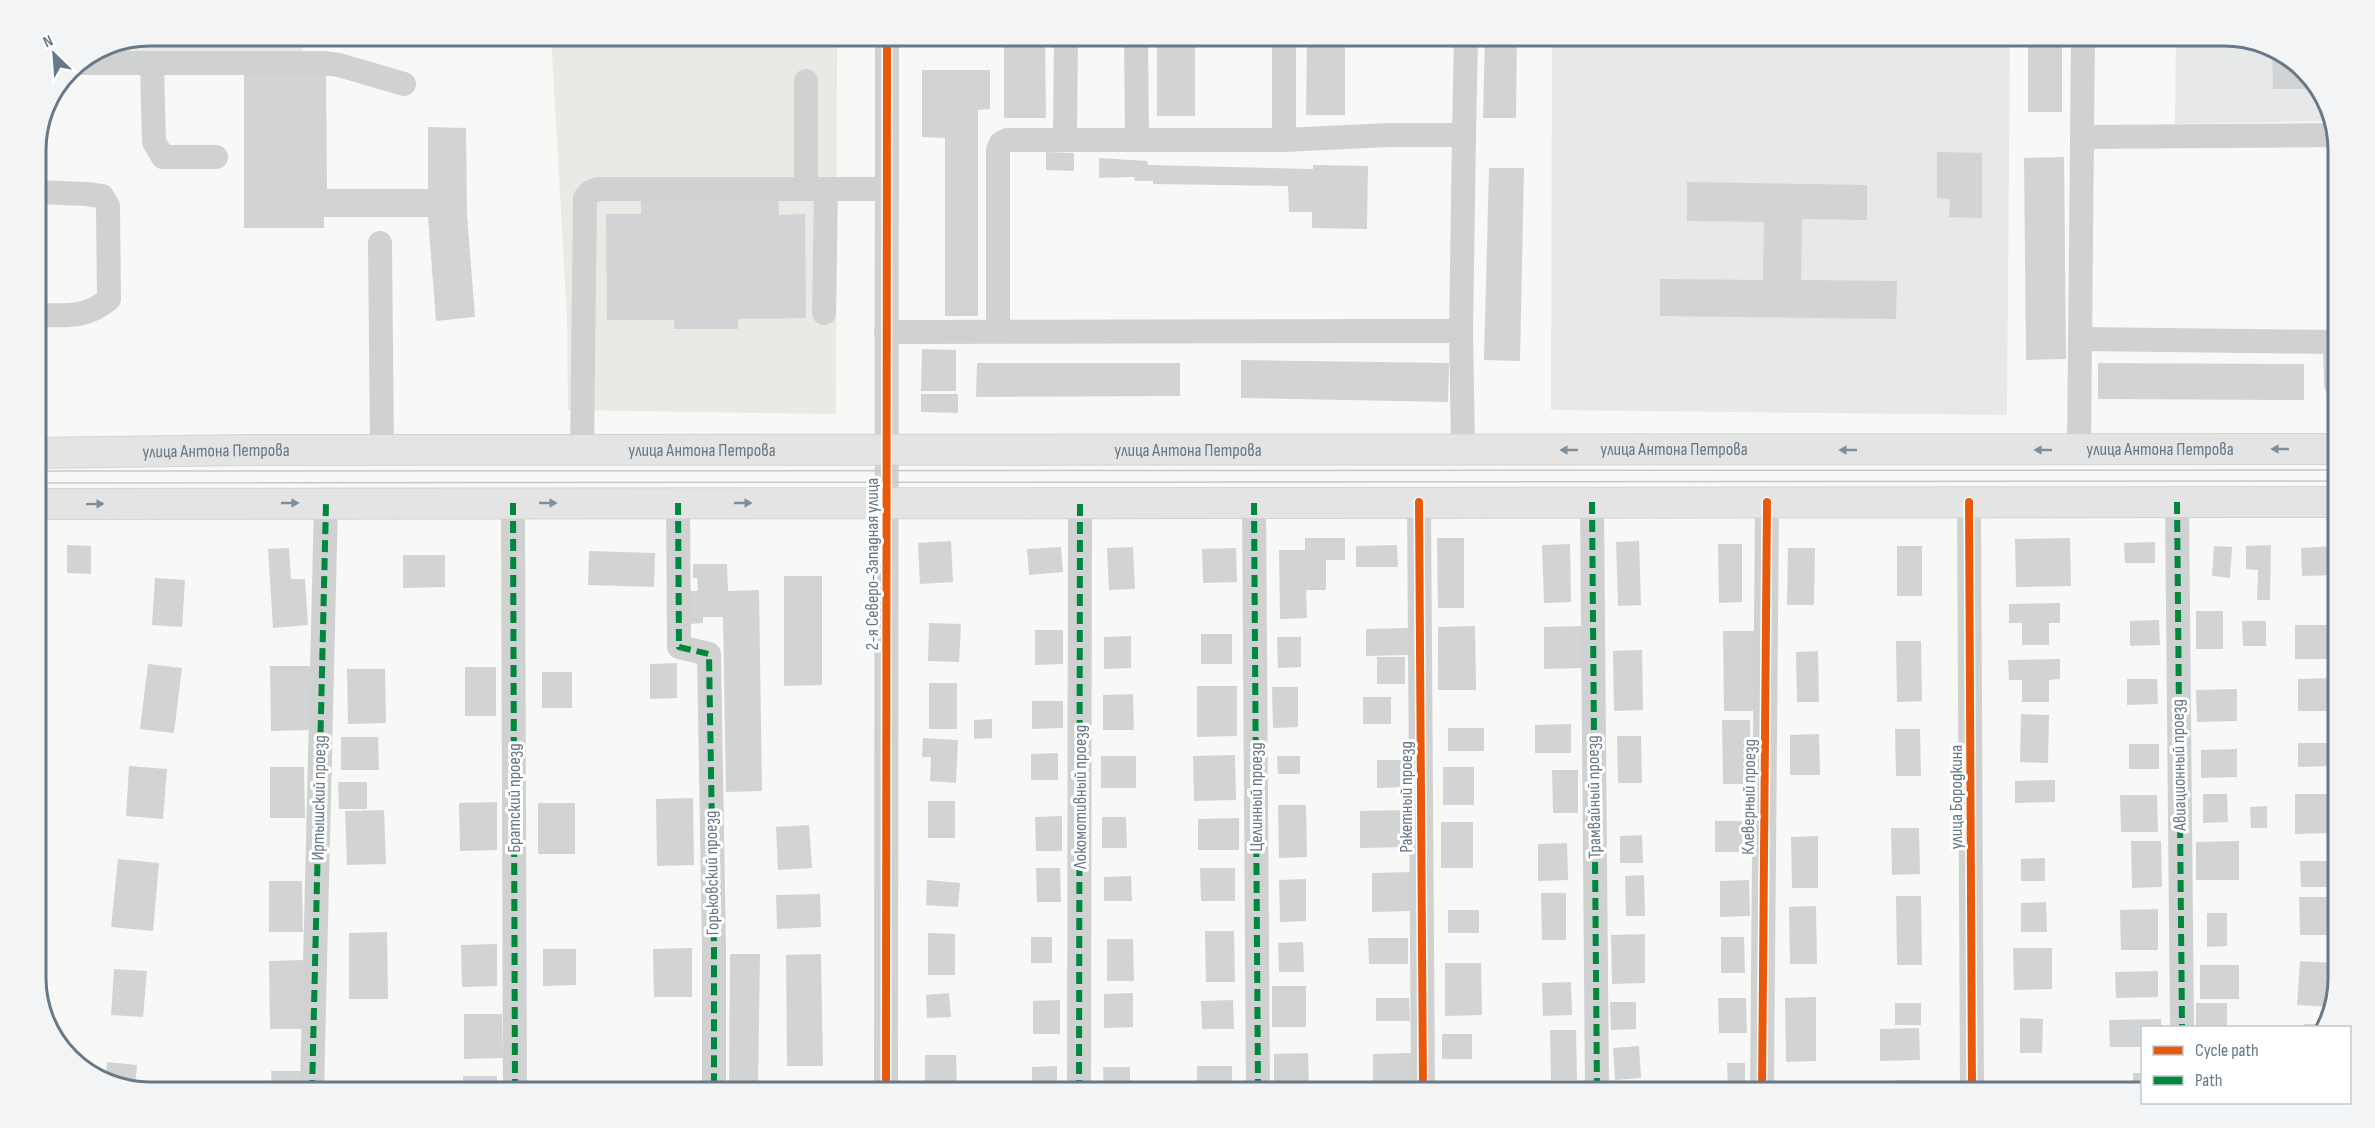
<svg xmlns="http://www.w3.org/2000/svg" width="2375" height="1128" font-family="'Sofia Sans Condensed',sans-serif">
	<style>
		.built { fill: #e7e8e8 }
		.green { fill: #e8ebe5 }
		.building { fill: #d2d3d4 }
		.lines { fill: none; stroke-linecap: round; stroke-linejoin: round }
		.major-casing { stroke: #d3d4d5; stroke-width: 32 }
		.minor { stroke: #d0d2d2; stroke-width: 24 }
		.major { stroke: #e3e4e3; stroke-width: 30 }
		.tram { stroke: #c6c8c8; stroke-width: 1.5 }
		.quiet { stroke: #00873e; stroke-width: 6; stroke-dasharray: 12 6; stroke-linecap: butt }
		.cycleway-casing { stroke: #fff; stroke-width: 11 }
		.cycleway { stroke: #e8590c; stroke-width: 8 }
		.oneway { fill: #808e9a }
		.labels { text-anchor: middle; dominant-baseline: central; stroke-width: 6; stroke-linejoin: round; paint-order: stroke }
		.street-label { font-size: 18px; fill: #677888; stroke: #fff }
		.rim { fill: none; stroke: #677888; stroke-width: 3 }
	</style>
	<rect width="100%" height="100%" fill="#f8f8f7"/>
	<!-- built -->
	<g class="built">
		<path d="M1552 36H2010L2007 415 1551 410Z"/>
		<path d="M2176 36H2225L2275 48 2320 86 2331 121 2175 124Z"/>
	</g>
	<!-- green -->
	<g class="green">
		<path d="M150 36H302V52L94 53 107 45Z"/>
		<path d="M551 36H837L836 414 568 410 567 318Z"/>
	</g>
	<!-- building -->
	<g class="building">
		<path d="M1004 36H1045L1046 118H1004Z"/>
		<rect x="1157" y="36" width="38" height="80"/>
		<path d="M1307 36H1345V115H1306Z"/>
		<path d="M1485 36H1517L1516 118H1483Z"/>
		<rect x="2028" y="36" width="34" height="76"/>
		<path d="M2272 47 2311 79V89H2273Z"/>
		<path d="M326 69 327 189H428V127L466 128 467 214 475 317 436 321 428 217H324V228H244V70Z"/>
		<path d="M922 70H990V109L978 110V316H945V138L922 137Z"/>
		<path d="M1046 152 1074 153V171L1046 170Z"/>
		<path d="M1937 152 1982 153V218L1949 217 1950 199 1937 198Z"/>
		<path d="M2064 157 2066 359 2026 360 2024 158Z"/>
		<path d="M1099 158 1147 161 1148 165 1313 169V165L1368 166 1367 229 1312 228V212H1289L1288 186 1153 184V181H1135L1134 177 1099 178Z"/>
		<path d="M1489 168H1524L1520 361 1484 360Z"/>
		<path d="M1687 182 1867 185V220L1802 219 1801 280 1897 281 1896 319 1660 316V279L1763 280 1764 222 1687 221Z"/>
		<path d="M778 199 779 215 805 214 806 318 738 319V329H674V320H607L606 214H641V200Z"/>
		<path d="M922 349 956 350V391H921Z"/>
		<path d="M1241 360 1449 363 1448 402 1241 398Z"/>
		<path d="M977 363H1180V396L976 397Z"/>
		<path d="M2098 363 2304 364V400L2098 399Z"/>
		<path d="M921 394H958V413L921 412Z"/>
		<path d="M1305 538H1345V560H1326V590H1306L1307 618 1280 619 1279 550H1305Z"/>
		<path d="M1437 538H1464V608H1438Z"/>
		<path d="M2070 538 2071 586 2016 587 2015 539Z"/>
		<path d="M951 541 953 582 920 584 918 543Z"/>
		<path d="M1639 541 1641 605 1618 606 1616 542Z"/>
		<path d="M2155 542V563H2125L2124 543Z"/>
		<path d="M1570 544 1571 602 1544 603 1542 545Z"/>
		<path d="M1718 544H1742V602L1719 603Z"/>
		<path d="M67 545 91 546V574L67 573Z"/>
		<path d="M1397 545 1398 567H1356V546Z"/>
		<path d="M2271 545 2270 600H2257L2258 570 2246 569V546Z"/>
		<rect x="1897" y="546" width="25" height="50"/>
		<path d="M2214 546 2232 547 2230 578 2212 576Z"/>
		<path d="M2336 546 2337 575 2302 576 2301 548Z"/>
		<path d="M1061 547 1063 572 1029 575 1027 549Z"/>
		<path d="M1133 547 1135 589 1109 590 1107 548Z"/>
		<path d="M289 548 291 579H305L308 625 273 628 268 549Z"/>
		<path d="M1236 548 1237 582 1203 583 1202 549Z"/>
		<path d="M1788 548H1815L1814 605H1787Z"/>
		<path d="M589 551 655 553 654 587 588 585Z"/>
		<path d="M403 555H445V587L403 588Z"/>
		<path d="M693 564H727L728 591 759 590 762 791 726 792 723 617H703V623L690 624 689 591H698L697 578H693Z"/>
		<path d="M784 576H822V685L784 686Z"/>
		<path d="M155 578 185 580 182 627 152 625Z"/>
		<path d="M2060 603V623H2049V645H2022V623H2009V604Z"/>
		<rect x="2196" y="611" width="27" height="38"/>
		<path d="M2159 620 2160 645 2130 646V621Z"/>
		<path d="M2242 621H2266V646H2243Z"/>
		<path d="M929 623 961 624 959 662 928 661Z"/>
		<rect x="2295" y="625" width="32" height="34"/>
		<path d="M1475 626 1476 690H1438V627Z"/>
		<path d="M1584 626V668L1544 669V627Z"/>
		<path d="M1408 628V655L1366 656V629Z"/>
		<path d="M1035 630H1063V664L1035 665Z"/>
		<path d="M1723 631H1754L1755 711H1724Z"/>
		<rect x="1201" y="634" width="31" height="30"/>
		<path d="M1131 636V668L1104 669V637Z"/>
		<path d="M1277 637H1301V667L1278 668Z"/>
		<path d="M1896 641H1921L1922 701 1897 702Z"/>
		<path d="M1642 650 1643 710 1614 711 1613 651Z"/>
		<path d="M1818 651 1819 702H1797L1796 652Z"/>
		<rect x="1377" y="657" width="28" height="27"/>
		<path d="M2060 659V679L2049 680V702H2022V680H2009L2008 660Z"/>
		<path d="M677 663V698L650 699V664Z"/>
		<path d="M148 664 182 668 174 733 140 729Z"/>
		<path d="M270 666H310L311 730 271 731Z"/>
		<rect x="465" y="667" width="31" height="49"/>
		<path d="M347 669H385L386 723 348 724Z"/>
		<rect x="542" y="672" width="30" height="36"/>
		<path d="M2331 678V711H2298V679Z"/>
		<path d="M2127 679H2157L2158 704 2127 705Z"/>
		<rect x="929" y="683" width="28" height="46"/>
		<path d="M1197 686H1237V736L1197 737Z"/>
		<path d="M1272 687H1298V727L1273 728Z"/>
		<path d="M2237 689V721L2197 722 2196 690Z"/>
		<path d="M1133 694 1134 730H1103V695Z"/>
		<rect x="1363" y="697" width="28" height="27"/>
		<path d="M1032 701H1063V728L1032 729Z"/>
		<path d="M2021 714 2049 715 2048 763 2020 762Z"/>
		<path d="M992 719V738L974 739V720Z"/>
		<path d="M1722 720H1750L1751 784H1723Z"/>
		<path d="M1571 724V753H1535V725Z"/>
		<rect x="1448" y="728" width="36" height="23"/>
		<path d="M1895 729H1920L1921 776H1896Z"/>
		<path d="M1819 734 1820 775H1790V735Z"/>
		<path d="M1617 736H1641L1642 783H1618Z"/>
		<path d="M341 737H378L379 770H341Z"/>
		<path d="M923 738 958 740 956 783 930 781 931 757H922Z"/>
		<path d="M2298 743H2332L2333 766 2298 767Z"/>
		<rect x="2129" y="744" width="30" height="25"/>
		<path d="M2237 749V777L2201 778V750Z"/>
		<path d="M1058 753V780H1031V754Z"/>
		<path d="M1235 755 1236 800 1194 801 1193 756Z"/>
		<rect x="1101" y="756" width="35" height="32"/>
		<path d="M1277 756H1300V774H1278Z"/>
		<path d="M1377 760H1405V787L1377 788Z"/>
		<path d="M129 766 167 769 163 819 126 816Z"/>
		<path d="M270 767H304L305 818H270Z"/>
		<rect x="1443" y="767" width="31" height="38"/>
		<path d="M1552 770H1578V813H1553Z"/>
		<path d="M2055 780V802L2015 803V781Z"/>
		<path d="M338 782H367V809H339Z"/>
		<path d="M2203 794H2227L2228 822 2203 823Z"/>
		<path d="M2295 794H2329V833L2295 834Z"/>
		<path d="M2120 795H2157L2158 832H2121Z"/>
		<path d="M693 798 694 865 657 866 656 799Z"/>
		<rect x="928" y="801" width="27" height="37"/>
		<path d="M497 802V850L460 851 459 803Z"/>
		<rect x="538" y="803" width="37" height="51"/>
		<path d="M1278 805H1306L1307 857 1279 858Z"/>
		<path d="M2267 806V828H2251L2250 807Z"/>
		<path d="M384 810 386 864 347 865 345 811Z"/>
		<path d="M1407 810 1408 847 1360 848V811Z"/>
		<path d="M1062 816V851H1036L1035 817Z"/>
		<path d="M1102 817H1126L1127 848H1102Z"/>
		<path d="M1239 818V850H1198V819Z"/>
		<path d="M1715 821H1747L1748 852H1715Z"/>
		<rect x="1441" y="822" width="32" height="46"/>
		<path d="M809 825 812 868 778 870 776 827Z"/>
		<path d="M1891 828H1919L1920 874 1892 875Z"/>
		<path d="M1642 835 1643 863H1620V836Z"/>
		<path d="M1818 836V888H1792L1791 837Z"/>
		<path d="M2131 841H2161L2162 887 2132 888Z"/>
		<path d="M2239 841V880H2196V842Z"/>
		<path d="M1567 843 1568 880 1538 881V844Z"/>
		<path d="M2045 858V881H2021V859Z"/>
		<path d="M118 859 159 863 153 931 111 927Z"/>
		<path d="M2300 861H2333V887H2301Z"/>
		<path d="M1036 868H1060L1061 902H1037Z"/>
		<path d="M1200 868H1235V901H1201Z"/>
		<path d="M1413 872V911L1372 912V873Z"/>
		<path d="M1644 875 1645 916H1626L1625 876Z"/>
		<path d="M1131 876 1132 901H1104V877Z"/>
		<path d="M1306 879V921L1280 922 1279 880Z"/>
		<path d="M927 880 960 883 958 907 926 905Z"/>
		<path d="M1749 880 1750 916 1720 917V881Z"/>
		<path d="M269 881H302L303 932H269Z"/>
		<path d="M1541 893H1566V940H1542Z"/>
		<path d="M820 894 821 927 777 929 776 895Z"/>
		<path d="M1896 896H1921L1922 965H1897Z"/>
		<path d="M2299 897H2335V935H2300Z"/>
		<path d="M2046 902 2047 932H2021V903Z"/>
		<path d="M1816 906 1817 964H1790L1789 907Z"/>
		<path d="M2158 909V950H2121L2120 910Z"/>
		<rect x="1448" y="910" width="31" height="23"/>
		<path d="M2207 913H2227V946L2207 947Z"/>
		<path d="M1205 931H1234L1235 982H1206Z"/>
		<path d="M387 932 388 999H349V933Z"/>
		<path d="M928 933 955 934V975H928Z"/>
		<path d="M1645 934V983L1612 984 1611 935Z"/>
		<rect x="1031" y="937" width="21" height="26"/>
		<path d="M1721 937H1744L1745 973H1721Z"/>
		<path d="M1368 938H1408V964H1369Z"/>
		<path d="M1107 939H1133L1134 981H1107Z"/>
		<path d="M1303 942 1304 972H1279L1278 943Z"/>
		<path d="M497 944V986L462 987 461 945Z"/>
		<path d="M692 948V997H654L653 949Z"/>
		<path d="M2013 948H2052V989L2014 990Z"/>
		<path d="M543 949H576V985L543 986Z"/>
		<path d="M730 954H760L758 1092H729Z"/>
		<path d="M821 954 823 1066H787L786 955Z"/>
		<path d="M305 960 306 1029H270L269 961Z"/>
		<path d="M2300 961 2333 963 2329 1007 2297 1005Z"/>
		<path d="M1445 963H1481L1482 1015 1445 1016Z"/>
		<rect x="2200" y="965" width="39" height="34"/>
		<path d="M114 969 147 971 143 1017 111 1015Z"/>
		<path d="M2158 971V997L2116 998 2115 972Z"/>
		<path d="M1571 982 1572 1015 1543 1016 1542 983Z"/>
		<rect x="1272" y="986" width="34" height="41"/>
		<path d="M949 993 951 1017 927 1018 926 995Z"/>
		<path d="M1133 993V1027L1104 1028V994Z"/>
		<path d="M1816 997V1061L1786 1062 1785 998Z"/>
		<path d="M1376 998H1409L1410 1021H1376Z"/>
		<path d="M1718 998H1746L1747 1033H1719Z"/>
		<path d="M1060 1000V1034H1033V1001Z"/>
		<path d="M1233 1000 1234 1029H1202L1201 1001Z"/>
		<path d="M1610 1002H1636V1029L1611 1030Z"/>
		<rect x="1895" y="1003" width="26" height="22"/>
		<rect x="2196" y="1003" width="31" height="25"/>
		<path d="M464 1014H502L503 1058 464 1059Z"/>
		<path d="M2020 1018 2043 1019 2042 1053H2020Z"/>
		<path d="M2161 1019V1028H2142V1047H2110L2109 1020Z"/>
		<rect x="2304" y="1024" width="24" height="4"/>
		<path d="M1919 1028 1920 1060 1880 1061V1029Z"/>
		<path d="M1550 1030H1576L1577 1080H1551Z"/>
		<rect x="1442" y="1034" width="30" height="25"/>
		<path d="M1639 1046 1641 1078 1615 1080 1613 1048Z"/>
		<path d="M1308 1053 1309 1092H1274V1054Z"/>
		<path d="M1412 1053 1413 1092H1373V1054Z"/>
		<path d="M925 1055H956L957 1091H925Z"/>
		<path d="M107 1062 137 1065 135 1088 105 1081Z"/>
		<path d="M1727 1063H1745V1087L1728 1088Z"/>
		<path d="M1057 1066V1092H1032V1067Z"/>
		<rect x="1197" y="1066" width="35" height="26"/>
		<path d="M1103 1067H1130V1089L1104 1090Z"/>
		<path d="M271 1071H302V1092H272Z"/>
		<rect x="2133" y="1073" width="9" height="19"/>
		<rect x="463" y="1076" width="34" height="16"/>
		<path d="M1895 1080H1920V1092H1896Z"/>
		<rect x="350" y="1083" width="32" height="9"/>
		<rect x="652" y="1083" width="40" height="9"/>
		<path d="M2018 1083H2047L2048 1092H2019Z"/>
		<rect x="539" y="1084" width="36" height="8"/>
	</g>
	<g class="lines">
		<!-- major casing -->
		<g class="major-casing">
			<g id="major">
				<path id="s1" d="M36 453 247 450 2339 449"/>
				<path d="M36 504 2339 502"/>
			</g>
		</g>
		<!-- minor -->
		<g class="minor">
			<path d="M1136 36 1137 139"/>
			<path d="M78 63H324L339 65 404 84"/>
			<path d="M152 64 154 142 163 157H216"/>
			<path d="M806 81V188"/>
			<path d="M1464 135 1466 36"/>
			<path d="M2082 137 2336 135"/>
			<path d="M1065 139 1066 36"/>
			<path d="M1284 140V36"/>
			<path d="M36 192 86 194 102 196 108 206 109 299C86 319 65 315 36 315"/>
			<path d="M380 243 382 450"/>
			<path d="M824 313 826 189"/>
			<path d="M998 331V150L1001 143 1007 140H1284L1389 135H1464L1461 331 1463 450"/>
			<path d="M886 332 1461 331"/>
			<path d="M2080 339 2339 342"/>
			<path d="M2335 342 2336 385"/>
			<path d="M2079 449 2083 36"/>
			<path d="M582 451 585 198 590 192 599 189H887"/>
			<path d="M1419 502 1423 1092"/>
			<path d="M1592 502 1597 1092"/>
			<path d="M1969 502 1972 1092"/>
			<path d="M2177 502 2182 1028"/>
			<path d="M513 503 515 1092"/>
			<path d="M678 503 679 647 709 654 714 949V1092"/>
			<path d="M1254 503 1258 1092"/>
			<path d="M312 1092 326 503"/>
			<path d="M886 1092 887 36"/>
			<path d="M1079 1092 1080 503"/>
			<path d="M1762 1092 1767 502"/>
		</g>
		<!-- major -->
		<use href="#major" class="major"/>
		<!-- tram -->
		<g class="tram">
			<path d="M36 471 2339 470"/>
			<path d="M36 483 2339 481"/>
		</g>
		<!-- quiet -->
		<g class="quiet">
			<path d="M1592 502 1597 1092"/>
			<path d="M2177 502 2182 1028"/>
			<path d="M513 503 515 1092"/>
			<path d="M678 503 679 647 709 654 714 949V1092"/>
			<path d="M1254 503 1258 1092"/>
			<path d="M312 1092 326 503"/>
			<path d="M1079 1092 1080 503"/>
		</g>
		<!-- cycleway casing -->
		<g class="cycleway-casing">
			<g id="cycleway">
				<path d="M1419 502 1423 1092"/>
				<path d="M1969 502 1972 1092"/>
				<path d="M886 1092 887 36"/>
				<path d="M1762 1092 1767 502"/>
			</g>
		</g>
		<!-- cycleway -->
		<use href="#cycleway" class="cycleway"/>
	</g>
	<!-- one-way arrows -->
	<defs><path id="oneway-solid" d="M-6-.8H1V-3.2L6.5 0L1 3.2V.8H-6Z" transform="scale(1.5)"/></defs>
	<g class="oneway">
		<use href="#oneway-solid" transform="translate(2280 449) rotate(180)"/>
		<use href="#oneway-solid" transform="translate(1569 450) rotate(-180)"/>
		<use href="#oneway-solid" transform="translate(1848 450) rotate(180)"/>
		<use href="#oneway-solid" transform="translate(2043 450) rotate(180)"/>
		<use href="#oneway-solid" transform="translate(290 503)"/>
		<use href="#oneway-solid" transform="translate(548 503)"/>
		<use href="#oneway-solid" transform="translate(743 503)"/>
		<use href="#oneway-solid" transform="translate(95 504) rotate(-1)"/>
	</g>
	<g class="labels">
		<!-- street labels -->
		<g class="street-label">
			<text stroke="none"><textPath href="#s1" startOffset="2124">улица Антона Петрова</textPath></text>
			<text stroke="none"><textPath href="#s1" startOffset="1152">улица Антона Петрова</textPath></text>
			<text stroke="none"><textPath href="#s1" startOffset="1638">улица Антона Петрова</textPath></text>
			<text stroke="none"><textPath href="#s1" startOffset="180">улица Антона Петрова</textPath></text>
			<text stroke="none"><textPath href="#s1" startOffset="666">улица Антона Петрова</textPath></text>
			<text transform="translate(872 564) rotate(-90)">2-я Северо-Западная улица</text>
			<text transform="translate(2179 765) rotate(-91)">Авиационный проезд</text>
			<text transform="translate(1080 797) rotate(-90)">Локомотивный проезд</text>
			<text transform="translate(1256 797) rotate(-90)">Целинный проезд</text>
			<text transform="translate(1406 797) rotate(-90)">Ракетный проезд</text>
			<text transform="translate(1594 797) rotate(-91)">Трамвайный проезд</text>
			<text transform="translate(1749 797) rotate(-89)">Клеверный проезд</text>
			<text transform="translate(1956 797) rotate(-90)">улица Бородкина</text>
			<text transform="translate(319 798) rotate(-89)">Иртышский проезд</text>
			<text transform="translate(514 798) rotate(-90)">Братский проезд</text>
			<text transform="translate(712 873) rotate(-91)">Горьковский проезд</text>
		</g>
	</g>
	<!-- crop -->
	<path d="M0 0H2375V1128H0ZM150 46H2224A104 104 0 0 1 2328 150V978A104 104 0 0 1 2224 1082H150A104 104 0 0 1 46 978V150A104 104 0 0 1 150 46Z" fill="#f3f4f5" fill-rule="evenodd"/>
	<path class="rim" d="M150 46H2224A104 104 0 0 1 2328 150V978A104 104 0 0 1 2224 1082H150A104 104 0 0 1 46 978V150A104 104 0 0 1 150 46Z"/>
	<!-- legend -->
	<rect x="2141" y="1026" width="210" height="78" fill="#ffffff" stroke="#c2c9cf" stroke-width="1.5"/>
	<rect x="2153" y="1046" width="30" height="9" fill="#e8590c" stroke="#c2c9cf" stroke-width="1.5"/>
	<text x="2195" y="1056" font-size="18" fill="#677888">Cycle path</text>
	<rect x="2153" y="1076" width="30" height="9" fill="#00873e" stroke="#c2c9cf" stroke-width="1.5"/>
	<text x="2195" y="1086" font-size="18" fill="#677888">Path</text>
	<!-- north arrow -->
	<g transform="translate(54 54) rotate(335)" stroke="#ffffff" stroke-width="4.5" paint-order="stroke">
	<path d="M0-4.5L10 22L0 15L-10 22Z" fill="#677888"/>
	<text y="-9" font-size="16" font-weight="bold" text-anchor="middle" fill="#677888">N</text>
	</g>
</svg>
